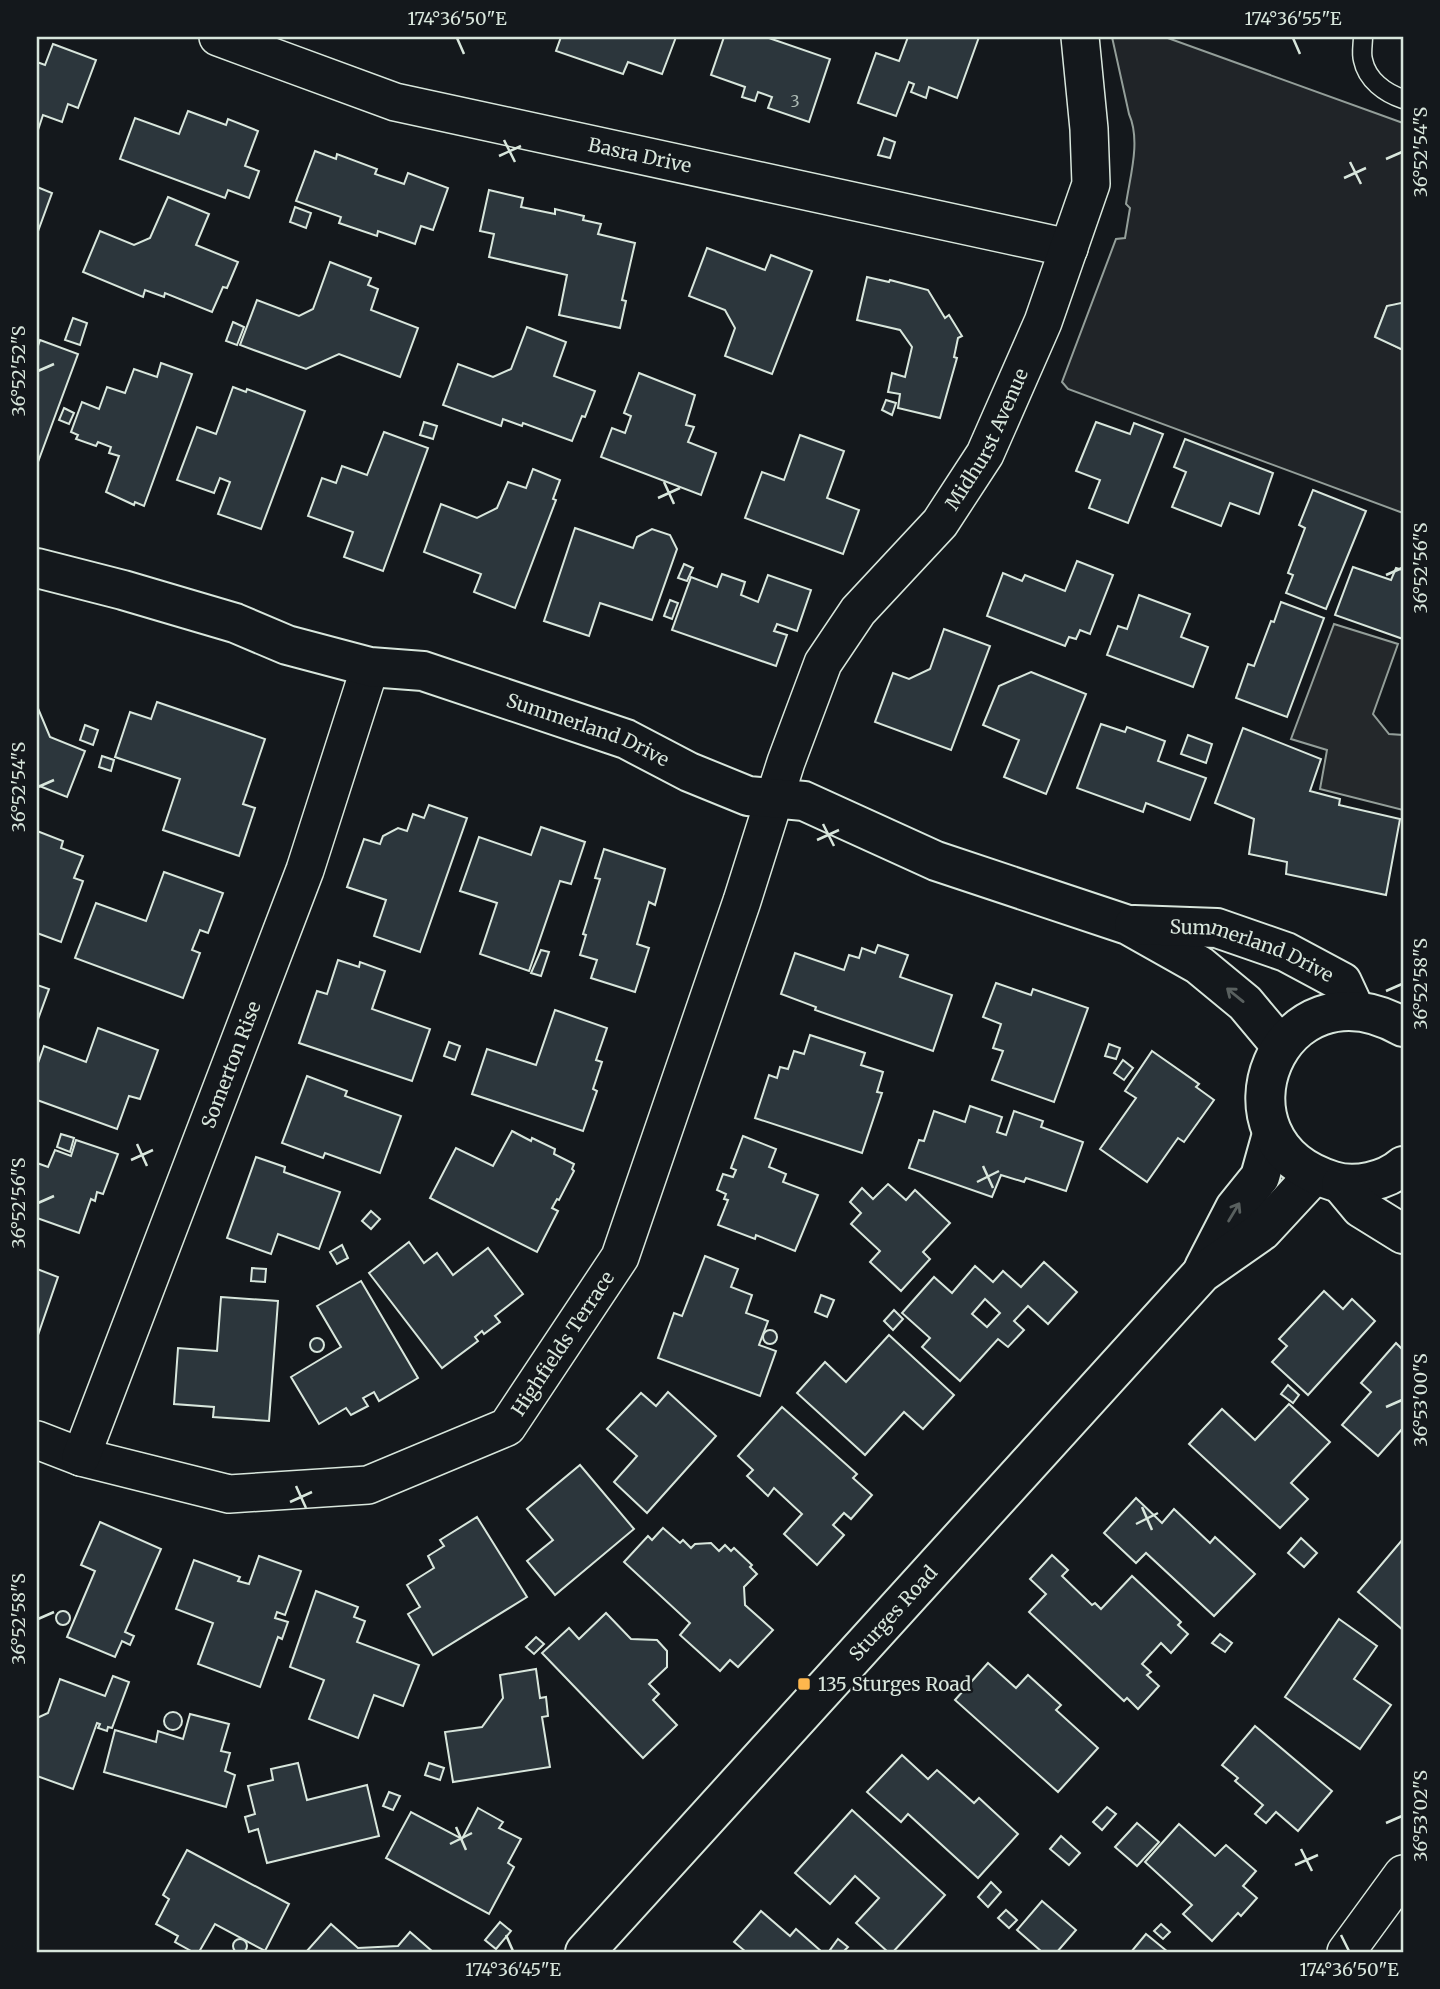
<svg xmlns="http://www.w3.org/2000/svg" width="1440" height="1989" font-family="Merriweather,serif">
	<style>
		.green { fill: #202428; stroke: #939e99; stroke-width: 2 }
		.parking { fill: #24282b; stroke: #939e99; stroke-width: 2 }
		.building { fill: #2c363c; stroke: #d8e6dc; stroke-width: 2; fill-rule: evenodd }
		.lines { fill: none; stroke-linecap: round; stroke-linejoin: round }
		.service-casing { stroke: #d8e6dc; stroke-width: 21 }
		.minor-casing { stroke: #d8e6dc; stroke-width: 40 }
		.tertiary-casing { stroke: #d8e6dc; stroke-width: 42 }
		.secondary-casing { stroke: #d8e6dc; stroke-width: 42 }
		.service { stroke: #14181c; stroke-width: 18 }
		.minor { stroke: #14181c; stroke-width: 37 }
		.tertiary { stroke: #14181c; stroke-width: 38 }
		.secondary { stroke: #14181c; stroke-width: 38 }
		.oneway { stroke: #59605f }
		.ticks { fill: none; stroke: #d8e6dc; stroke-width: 2.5 }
		.poi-dot { fill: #ffb74d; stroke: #14181c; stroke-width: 2.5 }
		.labels { text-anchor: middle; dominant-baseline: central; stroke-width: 5; stroke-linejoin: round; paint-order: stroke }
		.number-label { font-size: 16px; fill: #adbab4 }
		.street-label { font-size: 19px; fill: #d8e6dc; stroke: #14181c }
		.poi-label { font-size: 19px; fill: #d8e6dc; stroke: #14181c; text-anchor: start }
		.neatline { fill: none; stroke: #d8e6dc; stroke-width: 2.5 }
		.ticks-label { font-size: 18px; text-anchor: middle; fill: #d8e6dc }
	</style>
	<rect width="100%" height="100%" fill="#14181c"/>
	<!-- green -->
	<path class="green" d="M1112 37H1165L1403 123V304L1387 306 1375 336 1403 350V513L1068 389 1062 382 1116 239 1125 238 1130 208 1126 204C1130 176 1141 141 1129 114Z"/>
	<!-- parking -->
	<path class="parking" d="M1334 624 1398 644 1373 714 1389 734 1403 735V810L1320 789 1327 750 1291 739Z"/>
	<!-- building -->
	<g class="building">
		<path d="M561 37H676L662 74 628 62 623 74 556 51Z"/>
		<path d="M724 37H766L830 59 809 122 768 108 772 97 758 92 755 101 742 97 745 87 711 75Z"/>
		<path d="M908 37H979L957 98 929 87 926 98 911 92 914 84 909 82 896 116 858 103 876 53 899 61Z"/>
		<path d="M53 44 96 60 78 108 68 104 62 122 43 115 38 130 37 62 45 65Z"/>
		<path d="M188 111 226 125 228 119 258 131 245 166 259 171 249 198 228 190 225 198 120 159 135 118 179 134Z"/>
		<path d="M884 138 895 142 890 158 878 155Z"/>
		<path d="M315 151 336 159 337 154 377 169 375 174 404 184 408 173 448 188 433 230 421 226 415 244 378 231 377 236 339 223 341 217 296 201Z"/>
		<path d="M37 187 52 193 37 234Z"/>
		<path d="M489 190 523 198 521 207 555 214V209L584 216 583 220 601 224 598 234 635 243 622 300 626 301 620 328 559 315 567 275 489 257 494 234 480 231Z"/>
		<path d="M168 197 209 214 196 245 238 262 227 288 223 287 212 312 165 293 164 297 145 290 143 297 83 272 100 231 134 245 150 238Z"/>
		<path d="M295 207 311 213 306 228 290 222Z"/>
		<path d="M707 248 765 270 771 255 812 271 772 374 725 356 735 328 725 310 689 296Z"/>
		<path d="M330 262 371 278 368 285 378 289 371 310 418 328 400 377 339 354 306 369 240 345 257 300 299 316 313 309Z"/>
		<path d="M867 277 889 282 890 280 928 290 945 318 949 315 962 336 958 338 954 357 957 358 940 418 898 408 900 394 888 392 892 373 905 377 912 347 900 330 857 320Z"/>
		<path d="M1401 303 1403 304V350L1375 337 1387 306Z"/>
		<path d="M73 318 87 323 80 345 65 340Z"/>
		<path d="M233 322 244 327 237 345 226 341Z"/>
		<path d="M527 327 566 342 554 376 595 391 585 417 582 416 572 441 523 423 522 426 503 419 501 426 443 405 458 364 493 377 511 369Z"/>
		<path d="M40 340 78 354 38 462 37 349Z"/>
		<path d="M161 363 192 374 144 506 135 502 134 505 106 492 119 456 109 453 111 447 98 442 96 446 76 439 78 435 71 432 82 402 99 409 107 387 125 393 134 369 157 377Z"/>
		<path d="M639 373 695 395 686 425 694 427 688 442 716 453 701 495 601 457 612 428 625 433 631 416 624 413Z"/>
		<path d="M233 387 246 392 247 389 305 411 261 529 218 514 230 482 220 478 214 493 177 480 197 427 216 434Z"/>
		<path d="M886 400 896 403 892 415 882 410Z"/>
		<path d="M64 408 74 413 69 424 59 420Z"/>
		<path d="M424 422 437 426 433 439 420 435Z"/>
		<path d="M1096 422 1130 434 1134 423 1163 434 1128 523 1089 508 1100 480 1076 471Z"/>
		<path d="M384 432 428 448 383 571 344 557 353 532 308 516 322 478 336 483 342 466 367 475Z"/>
		<path d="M800 435 844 451 827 498 859 510 843 554 745 518 762 472 784 480Z"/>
		<path d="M1185 439 1273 473 1259 514 1230 503 1221 526 1172 507 1186 472 1174 467Z"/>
		<path d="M533 469 560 480 553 499 556 500 515 608 474 592 481 574 424 552 441 504 477 518 497 508 508 482 526 488Z"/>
		<path d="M1313 490 1366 511 1326 609 1286 593 1293 575 1288 573 1305 528 1299 525Z"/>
		<path d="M575 528 633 548 637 537 652 529 670 535 677 549 652 620 600 603 589 636 544 621Z"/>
		<path d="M1077 561 1113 575 1090 634 1080 630 1076 639 1069 637 1065 646 987 616 1003 573 1022 581 1025 575 1065 591Z"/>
		<path d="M684 564 693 568 687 581 678 578Z"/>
		<path d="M1353 567 1391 580 1396 568 1403 570V639L1335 615Z"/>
		<path d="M722 574 745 582 741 595 758 602 768 575 811 590 797 631 777 624 774 631 787 635 776 666 672 630 691 577 717 587Z"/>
		<path d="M1139 595 1190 614 1181 637 1208 647 1193 687 1107 655 1118 626 1127 629Z"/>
		<path d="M670 600 678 603 672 619 664 616Z"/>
		<path d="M1281 602 1324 618 1287 717 1236 698 1248 664 1254 666 1271 621 1274 622Z"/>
		<path d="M944 629 990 646 951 750 875 722 893 673 909 679 930 669Z"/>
		<path d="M1031 672 1086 694 1046 794 1004 777 1019 740 983 725 999 686Z"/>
		<path d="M157 702 265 739 243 804 255 808 239 856 163 830 180 779 115 757 130 712 151 719Z"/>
		<path d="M37 706 50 737 85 751 67 797 37 785Z"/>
		<path d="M1101 724 1125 732 1127 727 1165 741 1158 761 1206 778 1190 820 1146 803 1143 812 1077 788Z"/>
		<path d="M85 725 98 730 93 745 80 740Z"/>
		<path d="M1243 728 1321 759 1310 791 1340 799 1339 805 1400 819 1386 895 1286 874 1287 862 1249 854 1254 819 1215 803Z"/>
		<path d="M1188 735 1212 744 1206 763 1181 754Z"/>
		<path d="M102 756 114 760 111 771 99 767Z"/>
		<path d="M429 805 467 818 420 952 374 936 386 900 347 887 364 839 380 844 383 836 398 828 407 831 413 814 424 818Z"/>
		<path d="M541 827 585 842 571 884 560 881 529 971 480 954 497 903 460 891 479 837 531 855Z"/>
		<path d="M37 831 63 841 61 848 83 856 74 878 83 881 61 942 37 933Z"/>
		<path d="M604 849 665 869 655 905 649 902 637 944 649 948 635 992 591 978 597 960 580 955 586 935 583 934 600 879 595 878Z"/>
		<path d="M164 872 223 893 208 933 200 930 192 950 200 953 183 998 75 958 96 903 146 921Z"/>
		<path d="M878 945 908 955 900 977 952 995 933 1051 815 1010 816 1007 781 994 795 953 844 970 849 955 859 958 862 948 875 953Z"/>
		<path d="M541 950 549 952 541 976 531 973Z"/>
		<path d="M338 960 359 967 360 962 385 971 372 1009 430 1029 412 1081 299 1043 317 991 327 994Z"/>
		<path d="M996 983 1031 995 1033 989 1088 1008 1054 1102 992 1080 1003 1051 993 1048 1001 1024 983 1017Z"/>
		<path d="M37 985 49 989 37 1022Z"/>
		<path d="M555 1010 607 1028 596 1060 602 1062 593 1089 597 1091 583 1131 472 1094 487 1049 536 1065Z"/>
		<path d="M98 1028 158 1050 140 1099 129 1096 117 1129 37 1100V1066L44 1046 86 1062Z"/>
		<path d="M810 1035 865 1053 861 1065 883 1072 877 1092 882 1093 862 1153 755 1118 769 1075 777 1078 780 1067 788 1069 794 1051 804 1054Z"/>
		<path d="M449 1042 460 1046 455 1060 444 1056Z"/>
		<path d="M1109 1044 1120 1048 1116 1059 1105 1056Z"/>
		<path d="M1152 1051 1199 1084 1196 1087 1214 1100 1184 1142 1178 1138 1147 1182 1100 1149 1136 1098 1125 1091Z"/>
		<path d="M1123 1060 1133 1068 1124 1080 1114 1073Z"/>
		<path d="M307 1076 347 1091 345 1096 401 1116 380 1173 325 1153 323 1158 282 1143Z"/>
		<path d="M970 1106 1002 1117 997 1132 1006 1135 1014 1111 1043 1121 1041 1127 1083 1142 1066 1191 1026 1178 1024 1182 1001 1175 992 1197 909 1168 919 1140 924 1141 934 1111 965 1122Z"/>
		<path d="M512 1131 531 1141 532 1138 555 1149 554 1154 574 1164 572 1169 574 1171 559 1200 557 1199 552 1208 558 1211 537 1252 430 1198 456 1148 493 1166Z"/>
		<path d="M61 1134 74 1138 70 1152 57 1147Z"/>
		<path d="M743 1136 776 1149 769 1167 786 1174 783 1182 818 1195 795 1251 756 1235 755 1239 718 1225 728 1200 724 1199 726 1194 717 1190 723 1174 733 1177 736 1170 731 1168Z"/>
		<path d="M76 1140 118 1154 103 1194 97 1192 95 1201 91 1199 79 1233 37 1218V1163L48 1167 55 1150 71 1156Z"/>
		<path d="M256 1157 285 1167 284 1172 340 1192 319 1249 278 1234 271 1254 227 1238Z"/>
		<path d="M888 1184 906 1200 915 1190 950 1223 923 1252 930 1259 901 1291 870 1262 880 1251 851 1224 861 1213 850 1202 862 1188 873 1199Z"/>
		<path d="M371 1211 380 1219 371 1229 362 1221Z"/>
		<path d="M409 1242 424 1263 437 1253 453 1275 488 1248 523 1294 495 1316 500 1322 484 1334 482 1331 475 1337 478 1341 442 1368 369 1273Z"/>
		<path d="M342 1245 348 1258 337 1264 330 1252Z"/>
		<path d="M705 1256 738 1269 731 1287 752 1295 746 1313 768 1321 759 1345 776 1351 760 1396 658 1358 674 1313 682 1316Z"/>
		<path d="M1044 1262 1077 1292 1048 1324 1028 1306 1014 1321 1024 1330 1008 1347 998 1339 960 1381 922 1347 930 1338 902 1313 934 1277 952 1293 975 1266 993 1282 1003 1271 1021 1287ZM985 1299 1000 1313 987 1327 972 1314Z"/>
		<path d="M252 1268 266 1269 265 1282 251 1281Z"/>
		<path d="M37 1269 58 1277 37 1338Z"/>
		<path d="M361 1281 418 1378 379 1401 374 1392 363 1398 368 1406 351 1415 346 1408 319 1424 291 1377 341 1347 317 1306Z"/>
		<path d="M1324 1291 1343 1309 1352 1299 1375 1321 1308 1395 1272 1362 1287 1346 1279 1339Z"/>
		<path d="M821 1295 834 1300 827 1317 815 1312Z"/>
		<path d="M221 1297 278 1301 269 1421 213 1417 214 1407 174 1404 178 1348 217 1351Z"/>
		<path d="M894 1310 903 1319 893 1330 884 1321Z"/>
		<circle cx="770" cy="1337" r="7"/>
		<path d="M889 1335 954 1395 923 1429 904 1412 865 1455 797 1393 825 1362 846 1382Z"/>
		<circle cx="317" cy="1345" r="7"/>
		<path d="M1396 1343 1403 1350V1428L1378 1456 1342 1425 1371 1392 1361 1383Z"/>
		<path d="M1288 1385 1299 1395 1293 1403 1281 1394Z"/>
		<path d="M668 1392 716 1436 647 1513 614 1482 637 1456 607 1429 641 1393 656 1406Z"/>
		<path d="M1289 1404 1330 1442 1291 1483 1308 1499 1280 1528 1189 1444 1222 1409 1255 1440Z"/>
		<path d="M782 1407 857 1474 853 1478 872 1495 851 1519 844 1513 833 1525 844 1535 817 1565 784 1534 802 1514 774 1488 768 1496 747 1476 753 1470 738 1456Z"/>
		<path d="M580 1465 634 1529 555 1595 527 1561 553 1540 527 1509Z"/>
		<path d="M1136 1498 1162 1523 1174 1509 1210 1543 1215 1537 1255 1574 1214 1616 1146 1553 1136 1563 1104 1533Z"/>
		<path d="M477 1517 527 1597 433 1655 408 1614 420 1607 407 1585 434 1568 428 1556 444 1546 440 1540Z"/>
		<path d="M100 1522 161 1549 125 1632 134 1636 130 1645 122 1641 115 1657 67 1637 95 1571 81 1565Z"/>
		<path d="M663 1528 680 1543 683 1540 691 1548 695 1544 711 1543 719 1551 725 1545 731 1551 734 1548 752 1565 750 1567 757 1574 744 1587 745 1605 773 1630 738 1667 730 1660 720 1671 680 1635 690 1623 624 1562 648 1536 652 1540Z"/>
		<path d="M1301 1538 1317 1553 1304 1567 1288 1553Z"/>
		<path d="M1403 1539V1630L1358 1592Z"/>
		<path d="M1052 1555 1068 1570 1062 1576 1092 1605 1095 1603 1101 1609 1132 1576 1181 1622 1178 1625 1188 1634 1171 1653 1161 1643 1142 1664 1151 1672 1147 1675 1159 1686 1138 1709 1127 1698 1124 1701 1029 1612 1046 1594 1030 1579Z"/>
		<path d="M259 1556 301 1571 285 1615 277 1612 275 1618 288 1622 282 1639 278 1637 260 1687 198 1664 213 1623 176 1609 194 1560 240 1577 238 1581 249 1584Z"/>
		<path d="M316 1591 358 1607 354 1617 365 1621 357 1642 419 1665 403 1706 374 1695 358 1738 309 1719 324 1680 290 1667Z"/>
		<circle cx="63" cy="1618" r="7"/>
		<path d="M606 1613 631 1639 657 1640 667 1651V1667L649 1684 659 1694 653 1700 677 1725 643 1758 542 1653 569 1628 579 1639Z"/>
		<path d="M1339 1619 1377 1646 1354 1679 1391 1705 1360 1749 1285 1697Z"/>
		<path d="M1220 1634 1232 1643 1225 1652 1212 1643Z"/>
		<path d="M536 1637 544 1644 534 1654 526 1647Z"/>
		<path d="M988 1663 1016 1688 1028 1675 1061 1705 1056 1710 1098 1748 1058 1792 955 1700Z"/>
		<path d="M536 1669 540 1698 546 1697 548 1716 542 1717 550 1767 453 1782 445 1732 482 1727 503 1698 500 1675Z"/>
		<path d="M113 1676 129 1682 112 1728 108 1727 107 1731 98 1728 100 1724 97 1723 73 1789 37 1776V1718L48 1713 60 1679 105 1696Z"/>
		<circle cx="173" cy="1721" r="9"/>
		<path d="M190 1714 229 1724 221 1751 230 1753 225 1771 235 1775 226 1807 104 1772 115 1730 156 1742 158 1731 183 1739Z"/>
		<path d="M1255 1726 1332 1791 1298 1831 1276 1812 1266 1823 1255 1814 1263 1805 1235 1781 1238 1778 1222 1765Z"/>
		<path d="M902 1755 928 1779 937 1770 974 1803 979 1798 1018 1834 978 1878 908 1814 901 1822 867 1792Z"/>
		<path d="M298 1763 307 1800 367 1785 379 1836 267 1863 258 1829 249 1832 245 1817 255 1814 248 1786 273 1780 271 1769Z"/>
		<path d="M429 1763 444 1768 440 1780 425 1775Z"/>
		<path d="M389 1792 400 1796 393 1810 383 1806Z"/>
		<path d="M1107 1807 1116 1814 1102 1830 1093 1822Z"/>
		<path d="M478 1808 503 1822 499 1828 521 1839 508 1863 514 1867 489 1914 386 1858 411 1812 462 1839Z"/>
		<path d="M852 1810 945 1895 893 1952H888L856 1923 879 1898 855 1876 830 1904 795 1873Z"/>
		<path d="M1137 1823 1159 1842 1137 1866 1115 1847Z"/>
		<path d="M1179 1824 1215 1856 1226 1845 1256 1871 1243 1886 1257 1898 1241 1916 1238 1913 1212 1941 1183 1914 1192 1905 1145 1862Z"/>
		<path d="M1061 1836 1080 1853 1069 1865 1050 1849Z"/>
		<path d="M187 1850 289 1904 265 1951 215 1924 199 1952H193L175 1942 178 1936 156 1924 169 1899 163 1895Z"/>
		<path d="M991 1882 1001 1892 988 1907 978 1897Z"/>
		<path d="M1042 1901 1076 1930 1057 1952H1042L1017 1930Z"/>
		<path d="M1006 1910 1017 1920 1009 1928 998 1918Z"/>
		<path d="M761 1911 790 1936 796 1929 822 1952H746L734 1942Z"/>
		<path d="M500 1922 511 1931 496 1949 485 1940Z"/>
		<path d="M331 1924 358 1948 398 1946 410 1932 433 1952H306Z"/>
		<path d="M1161 1924 1170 1932 1163 1939 1154 1931Z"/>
		<path d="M1146 1934 1168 1952H1131Z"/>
		<circle cx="240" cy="1946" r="7"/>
		<path d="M838 1939 848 1947 843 1952H834L830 1950Z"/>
	</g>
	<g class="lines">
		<!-- service casing -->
		<g class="service-casing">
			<path id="service" d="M1363 37C1363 44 1361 53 1363 60 1367 80 1385 93 1403 99"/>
		</g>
		<!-- minor casing -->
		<g class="minor-casing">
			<g id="minor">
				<path id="s1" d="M218 37 395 102 1069 248"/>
				<path id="s2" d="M37 1440 81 1457 229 1494 368 1485 507 1427 620 1257 742 901 786 762 823 663 858 611 940 523 985 454 1043 322 1091 184 1089 129 1080 37"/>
				<path id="s3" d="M81 1457 305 870 370 667"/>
				<path d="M1346 1952 1403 1874"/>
			</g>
		</g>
		<!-- tertiary casing -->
		<g class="tertiary-casing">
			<g id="tertiary">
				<path d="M1204 1268 1235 1208 1260 1177 1272 1134"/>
				<path id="s4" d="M585 1952 1202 1273 1262 1231 1313 1176"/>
			</g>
		</g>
		<!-- secondary casing -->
		<g class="secondary-casing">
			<g id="secondary">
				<path id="s5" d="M37 568 123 590 235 623 287 645 370 667 423 671 626 739 689 772 748 796 804 801 936 861 1128 925 1199 965 1245 1003 1281 1046"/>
				<path id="s6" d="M1134 925 1217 928 1286 952 1342 982 1355 1010"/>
				<path d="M1403 1027C1279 956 1203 1142 1333 1181 1355 1188 1386 1181 1403 1166"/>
				<path d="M1341 1184 1361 1208 1403 1234"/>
			</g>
		</g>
		<!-- service -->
		<use href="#service" class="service"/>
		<!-- minor -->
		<use href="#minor" class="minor"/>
		<!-- tertiary -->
		<use href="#tertiary" class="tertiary"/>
		<!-- secondary -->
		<use href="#secondary" class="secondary"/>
	</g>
	<!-- one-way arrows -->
	<defs><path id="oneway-shaft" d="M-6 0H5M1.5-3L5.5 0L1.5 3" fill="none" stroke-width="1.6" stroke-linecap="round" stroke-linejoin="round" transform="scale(1.75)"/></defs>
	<g class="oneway">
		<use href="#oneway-shaft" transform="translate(1235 995) rotate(-141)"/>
		<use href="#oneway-shaft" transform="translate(1234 1212) rotate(-59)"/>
	</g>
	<!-- ticks -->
	<path class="ticks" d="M457 38 464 54M1293 38 1300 54M504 140 515 162M499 156 521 146M1386 159 1402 152M1350 162 1361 184M1344 178 1366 168M38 371 54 364M664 482 674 504M658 498 680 488M1386 575 1402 568M38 787 54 780M823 824 834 846M817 840 839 830M1386 991 1402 984M137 1144 147 1166M131 1160 153 1150M983 1166 993 1188M977 1182 999 1171M38 1203 54 1196M1386 1407 1402 1400M296 1486 306 1508M290 1502 312 1492M1142 1507 1152 1530M1136 1524 1158 1513M38 1619 54 1612M1386 1823 1402 1816M456 1827 466 1850M450 1844 472 1833M1301 1849 1312 1871M1295 1865 1318 1855M506 1935 513 1951M1341 1935 1349 1951"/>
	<!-- markers -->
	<rect class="poi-dot" x="797" y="1677" width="14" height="14" rx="3.5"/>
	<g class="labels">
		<!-- number labels -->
		<g class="number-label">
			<text x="795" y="101">3</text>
		</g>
		<!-- street labels -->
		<g class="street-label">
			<text stroke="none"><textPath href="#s1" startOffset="439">Basra Drive</textPath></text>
			<text stroke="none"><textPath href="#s2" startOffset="1601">Midhurst Avenue</textPath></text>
			<text stroke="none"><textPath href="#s5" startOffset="576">Summerland Drive</textPath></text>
			<text stroke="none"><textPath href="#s6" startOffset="122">Summerland Drive</textPath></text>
			<text stroke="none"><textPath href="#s3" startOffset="420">Somerton Rise</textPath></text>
			<text stroke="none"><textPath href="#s2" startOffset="590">Highfields Terrace</textPath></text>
			<text stroke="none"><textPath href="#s4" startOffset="458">Sturges Road</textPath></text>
		</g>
		<!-- poi labels -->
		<g class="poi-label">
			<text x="818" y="1684">135 Sturges Road</text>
		</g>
	</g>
	<!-- border -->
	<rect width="1440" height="1989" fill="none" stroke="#14181c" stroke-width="77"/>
	<rect x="38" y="38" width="1364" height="1913" class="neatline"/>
	<g class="ticks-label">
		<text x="457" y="25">174°36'50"E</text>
		<text x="1293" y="25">174°36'55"E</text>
		<text transform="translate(1421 152) rotate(-90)" y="6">36°52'54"S</text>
		<text transform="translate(19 371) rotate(-90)" y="6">36°52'52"S</text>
		<text transform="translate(1421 568) rotate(-90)" y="6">36°52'56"S</text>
		<text transform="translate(19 787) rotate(-90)" y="6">36°52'54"S</text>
		<text transform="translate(1421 984) rotate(-90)" y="6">36°52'58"S</text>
		<text transform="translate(19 1203) rotate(-90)" y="6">36°52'56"S</text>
		<text transform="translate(1421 1400) rotate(-90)" y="6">36°53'00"S</text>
		<text transform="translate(19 1619) rotate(-90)" y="6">36°52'58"S</text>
		<text transform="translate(1421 1816) rotate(-90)" y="6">36°53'02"S</text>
		<text x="513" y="1976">174°36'45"E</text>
		<text x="1349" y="1976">174°36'50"E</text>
	</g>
</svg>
